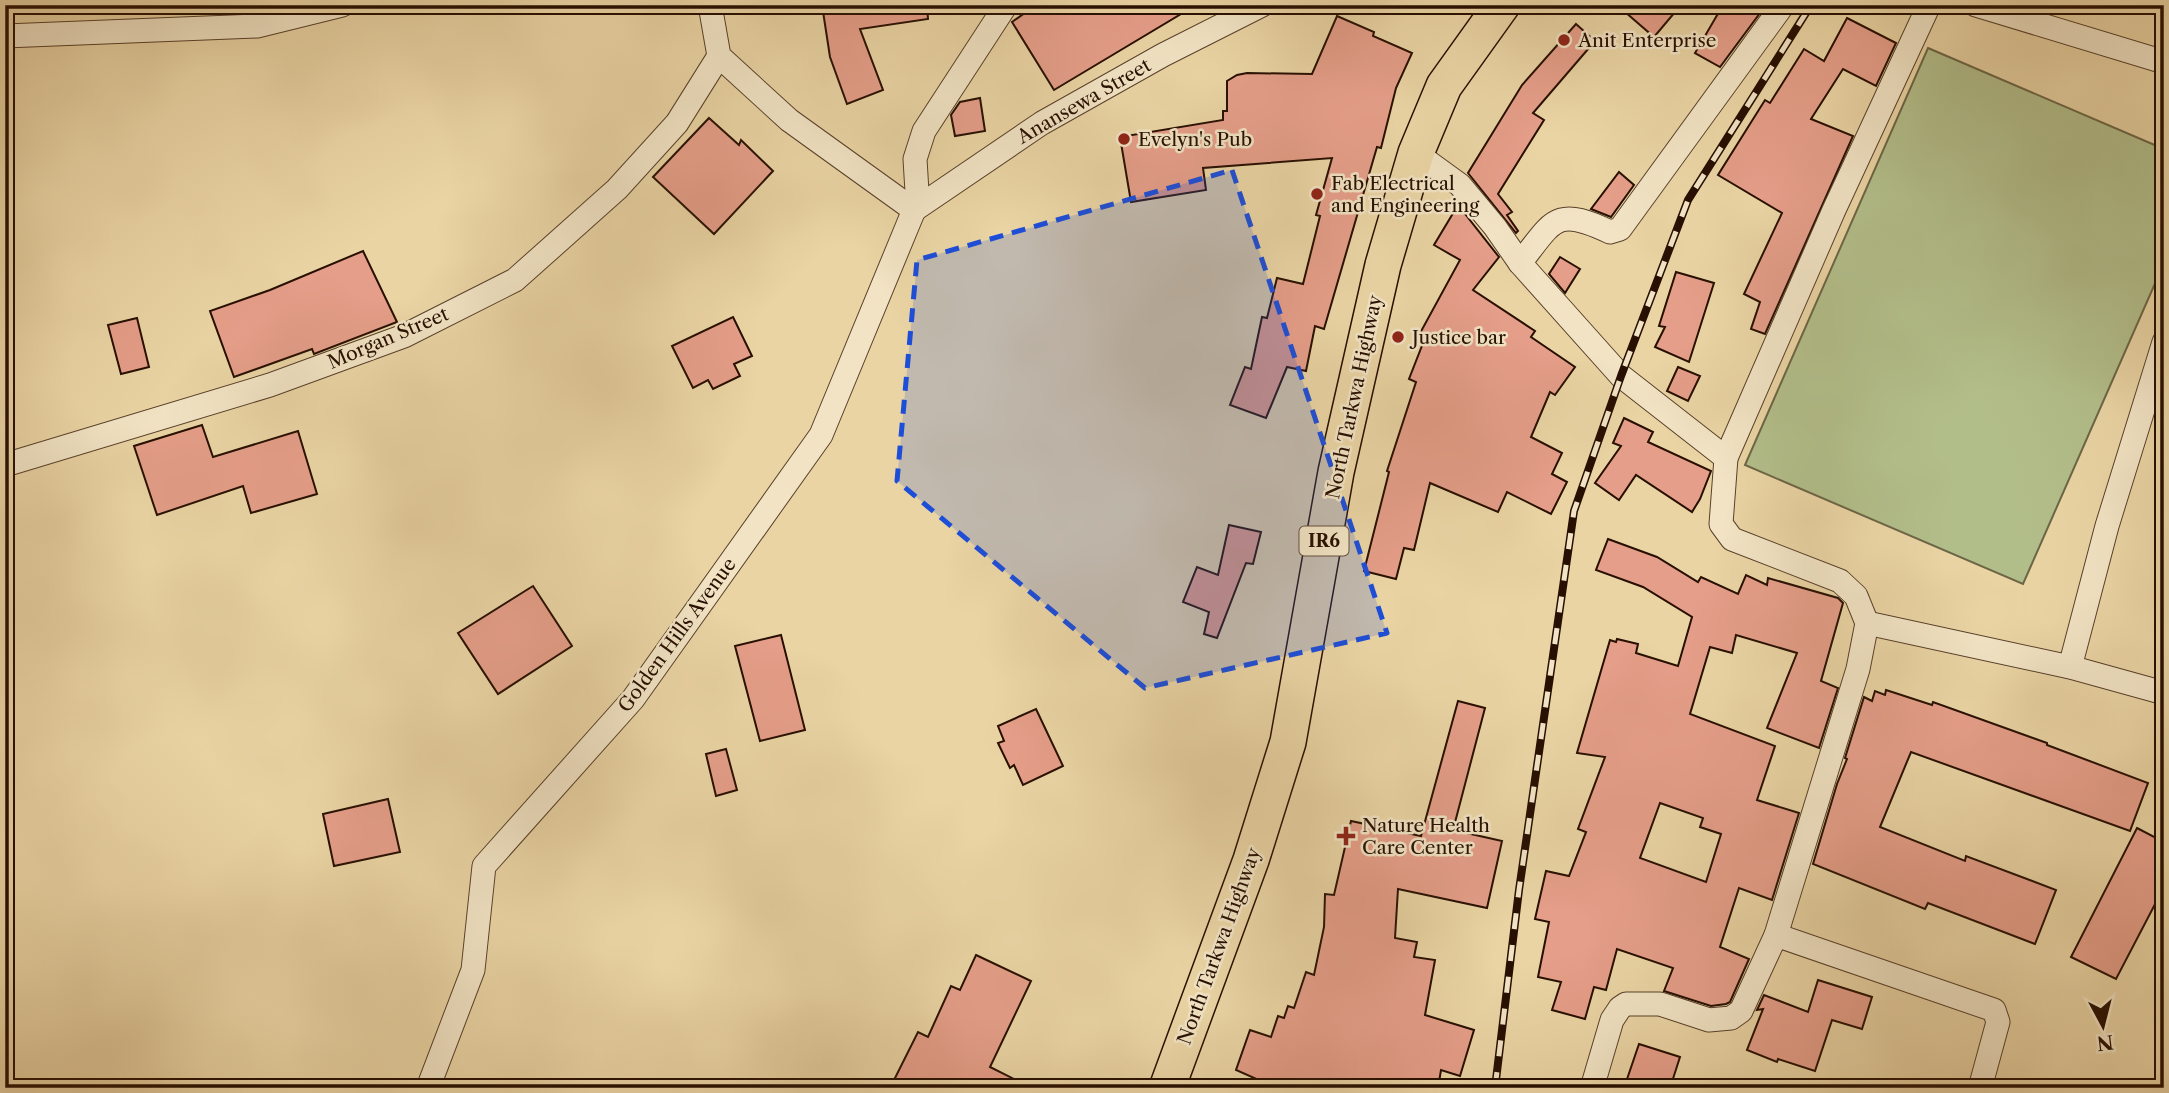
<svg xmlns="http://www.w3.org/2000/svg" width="2169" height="1093" font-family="'Libre Caslon Text',serif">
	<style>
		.park { fill: #b2be8a; stroke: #6c6646; stroke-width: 2 }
		.building { fill: #e59e89; stroke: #270f01; stroke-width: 2; fill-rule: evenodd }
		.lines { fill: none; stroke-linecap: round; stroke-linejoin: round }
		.street-casing { stroke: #58402a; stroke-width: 25 }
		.primary-casing { stroke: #270f01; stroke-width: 38 }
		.street { stroke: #f1e3c4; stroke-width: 23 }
		.primary { stroke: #ead4a4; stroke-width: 35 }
		.rail-casing { stroke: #270f01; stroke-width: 8 }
		.rail { stroke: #f1e3c4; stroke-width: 5; stroke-dasharray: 16; stroke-linecap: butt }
		.marked { fill: #1d4ed8; fill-opacity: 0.2; stroke: #1d4ed8; stroke-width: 5; stroke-dasharray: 14 9; stroke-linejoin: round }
		.poi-dot { fill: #8f2418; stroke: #f1e3c4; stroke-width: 2.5 }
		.labels { text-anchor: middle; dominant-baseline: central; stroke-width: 5; stroke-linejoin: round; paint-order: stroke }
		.shield { fill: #f1e3c4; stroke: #644f3c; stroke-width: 2 }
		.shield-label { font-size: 18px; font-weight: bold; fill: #270f01 }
		.poi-label { font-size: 19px; fill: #270f01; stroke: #f1e3c4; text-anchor: start }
		.street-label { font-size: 19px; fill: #270f01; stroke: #f1e3c4 }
	</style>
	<rect width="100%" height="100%" fill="#ead4a4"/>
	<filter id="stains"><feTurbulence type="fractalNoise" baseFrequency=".00286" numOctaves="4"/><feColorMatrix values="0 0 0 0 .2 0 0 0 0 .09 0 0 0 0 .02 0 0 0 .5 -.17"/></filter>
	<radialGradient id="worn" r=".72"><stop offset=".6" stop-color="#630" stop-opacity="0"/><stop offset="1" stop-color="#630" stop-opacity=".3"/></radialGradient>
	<!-- park -->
	<path class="park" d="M1928 48 2164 149V263L2023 584 1745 465Z"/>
	<!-- building -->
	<g class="building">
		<path d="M822 5H927L928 19 860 29 883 90 847 104 830 57Z"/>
		<path d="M1036 5H1196L1054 90 1012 22Z"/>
		<path d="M1617 5H1681L1654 37Z"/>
		<path d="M1723 5H1757L1763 9 1720 67 1695 53Z"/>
		<path d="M1337 16 1374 32 1373 36 1412 53 1396 88 1381 148 1377 147 1324 329 1315 326 1306 371 1287 367 1266 418 1230 405 1245 367 1251 369 1262 317 1267 318 1277 278 1303 284 1320 216 1316 215 1332 158 1203 168 1206 190 1131 202 1120 137 1223 120V111H1227V81L1237 75 1247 73 1312 74Z"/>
		<path d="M1847 18 1896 43 1876 86 1843 69 1811 119 1853 136 1765 334 1751 329 1760 302 1744 294 1782 213 1718 175 1765 100 1770 103 1804 49 1824 61Z"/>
		<path d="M1576 24 1595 41 1533 113 1544 120 1498 194 1512 212 1507 215 1518 231 1516 233 1468 173 1522 85Z"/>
		<path d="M980 98 985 131 955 136 951 115 960 102Z"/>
		<path d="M709 118 739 145 741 140 773 171 714 234 653 177Z"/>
		<path d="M1619 172 1634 185 1611 217 1591 209Z"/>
		<path d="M1458 205 1499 257 1473 290 1535 331 1531 337 1575 367 1555 395 1550 392 1531 437 1562 453 1552 474 1567 482 1551 514 1507 492 1498 512 1430 483 1414 550 1404 548 1396 579 1364 571 1389 472 1387 471 1416 382 1409 379 1425 338 1419 335 1460 260 1434 245Z"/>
		<path d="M363 251 397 322 314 354 312 349 234 377 210 311 270 290Z"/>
		<path d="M1560 257 1580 269 1565 293 1549 274Z"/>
		<path d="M1676 272 1714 283 1689 362 1655 347 1665 327 1659 326Z"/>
		<path d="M733 317 752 356 734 364 740 376 713 389 708 380 693 388 672 346Z"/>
		<path d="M137 318 149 367 121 374 108 325Z"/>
		<path d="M1678 367 1700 376 1688 401 1667 391Z"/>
		<path d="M1624 418 1653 432 1648 442 1711 471 1700 499 1692 512 1636 475 1619 500 1595 483 1621 446 1613 443Z"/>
		<path d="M202 425 213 457 298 431 317 494 251 513 243 486 157 515 134 446Z"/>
		<path d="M1229 525 1261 532 1253 564 1246 563 1217 638 1204 634 1209 612 1183 602 1197 567 1218 575Z"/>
		<path d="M1608 539 1657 557 1698 582 1701 577 1738 594 1746 575 1767 585 1768 578 1838 598 1843 603 1821 681 1838 688 1819 748 1767 728 1797 653 1736 635 1732 653 1710 647 1690 714 1775 746 1757 800 1799 813 1772 900 1739 888 1720 947 1749 959 1730 1002 1726 1004 1711 1006 1664 991 1673 968 1617 949 1606 990 1594 987 1585 1019 1552 1010 1561 982 1538 977 1549 922 1535 919 1546 871 1569 876 1586 832 1578 829 1605 757 1577 753 1610 640 1616 642 1617 639 1638 644 1636 653 1678 666 1692 617 1643 587 1596 570ZM1660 803 1703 818 1700 827 1721 834 1706 882 1640 858Z"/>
		<path d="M533 586 572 646 498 694 458 633Z"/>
		<path d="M781 635 805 730 760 741 735 646Z"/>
		<path d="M1886 690 1932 705 1933 702 2047 743V745L2148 783 2130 831 1911 752 1880 827 1965 861 1966 856 2056 890 2035 944 1928 903 1925 909 1813 864 1837 784 1847 759 1845 758 1864 697 1872 701 1875 691 1885 695Z"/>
		<path d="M1458 701 1485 708 1453 830 1502 841 1487 908 1398 889 1395 938 1417 942 1414 957 1435 960 1425 1015 1474 1030 1460 1076 1441 1070 1438 1088H1277L1236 1070 1250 1030 1271 1037 1278 1016 1284 1018 1288 1006 1294 1008 1306 972 1314 975 1324 927 1325 894 1334 895 1351 821 1421 836Z"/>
		<path d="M1036 709 1063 766 1023 785 1014 765 1010 768 998 743 1004 741 998 726Z"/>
		<path d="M726 749 737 790 716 796 706 754Z"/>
		<path d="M388 799 400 852 334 866 323 814Z"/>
		<path d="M2137 828 2164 842V887L2116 979 2071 957Z"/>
		<path d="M976 955 1031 981 990 1067 1032 1088H890L918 1032 928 1037 951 986 960 990Z"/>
		<path d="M1818 980 1872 997 1862 1029 1832 1020 1815 1071 1778 1059 1777 1062 1747 1050 1763 1009 1757 1010 1764 995 1808 1012Z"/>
		<path d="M1639 1044 1680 1057 1670 1088H1624Z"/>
	</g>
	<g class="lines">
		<!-- street casing -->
		<g class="street-casing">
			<g id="street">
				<path d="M710 5 719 56 789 120 914 210"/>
				<path d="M1976 5 2164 62"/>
				<path d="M5 36 257 26 342 5"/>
				<path d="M1416 153 1460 185 1495 227 1520 263 1621 376 1726 458 1721 524 1732 539 1840 581 1856 596 1867 623"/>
				<path d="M914 210 1042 123 1163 55 1262 5"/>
				<path d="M1520 263C1554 220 1555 206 1610 232L1620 229 1783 5"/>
				<path d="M1726 458 1834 210 1929 5"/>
				<path d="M5 465 270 385 404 336 515 280 617 189 677 123 719 56"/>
				<path d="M2070 667 2107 526 2164 342"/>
				<path d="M1776 935 1994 1010 1998 1022 1980 1088"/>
				<path d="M428 1088 473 970 484 866 633 699 821 435 914 210 917 192 915 159 924 131 1006 5"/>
				<path d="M1592 1088 1612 1020 1620 1008 1626 1004H1660L1709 1020 1731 1018 1741 1011 1776 935 1858 669 1867 623 2070 667 2164 693"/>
			</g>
		</g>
		<!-- primary casing -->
		<g class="primary-casing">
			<path id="primary" d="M1167 1088 1251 860 1288 742 1336 472 1383 265 1416 153 1444 86 1502 5"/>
		</g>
		<!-- street -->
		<use href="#street" class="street"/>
		<!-- primary -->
		<use href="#primary" class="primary"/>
		<!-- rail casing -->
		<g class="rail-casing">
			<path id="rail" d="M1495 1088 1519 890 1574 511 1621 376 1688 200 1811 5"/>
		</g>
		<!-- rail -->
		<use href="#rail" class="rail"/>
	</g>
	<!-- marked area -->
	<path class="marked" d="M1232 170 1387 633 1145 688 897 481 917 260Z"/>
	<!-- markers -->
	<g class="poi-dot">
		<circle cx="1564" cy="40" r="7"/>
		<circle cx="1124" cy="139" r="7"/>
		<circle cx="1317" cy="194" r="7"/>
		<circle cx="1398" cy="337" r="7"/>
		<path d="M1342.5 825.5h7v7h7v7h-7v7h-7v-7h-7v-7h7z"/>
	</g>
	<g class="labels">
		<!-- shield labels -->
		<rect class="shield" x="1299.5" y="526.5" width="49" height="29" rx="5"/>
		<g class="shield-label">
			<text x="1324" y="541">IR6</text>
		</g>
		<!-- poi labels -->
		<g class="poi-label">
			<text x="1578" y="40">Anit Enterprise</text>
			<text x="1138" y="139">Evelyn's Pub</text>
			<text x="1331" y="183">Fab Electrical<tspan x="1331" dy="22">and Engineering</tspan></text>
			<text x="1412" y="337">Justice bar</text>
			<text x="1362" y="825">Nature Health<tspan x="1362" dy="22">Care Center</tspan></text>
		</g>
		<!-- street labels -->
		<g class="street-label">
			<text transform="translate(1084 101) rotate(-30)">Anansewa Street</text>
			<text transform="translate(388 338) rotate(-23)">Morgan Street</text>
			<text transform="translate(1354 397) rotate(-78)">North Tarkwa Highway</text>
			<text transform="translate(677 635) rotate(-54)">Golden Hills Avenue</text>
			<text transform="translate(1219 946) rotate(-70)">North Tarkwa Highway</text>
		</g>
	</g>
	<!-- margin -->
	<rect width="2169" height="1093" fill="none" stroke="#ead4a4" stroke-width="28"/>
	<rect x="7" y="7" width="2155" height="1079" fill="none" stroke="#270f01" stroke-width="3.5"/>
	<rect x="14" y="14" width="2141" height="1065" fill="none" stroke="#270f01" stroke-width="2"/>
	<!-- north arrow -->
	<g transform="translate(2103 1026) rotate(173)" stroke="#f1e3c4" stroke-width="5" paint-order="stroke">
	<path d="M0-5L12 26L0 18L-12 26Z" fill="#270f01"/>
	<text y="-10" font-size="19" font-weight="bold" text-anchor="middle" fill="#270f01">N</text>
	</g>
	<rect width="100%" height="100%" filter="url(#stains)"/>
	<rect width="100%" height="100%" fill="url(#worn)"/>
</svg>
